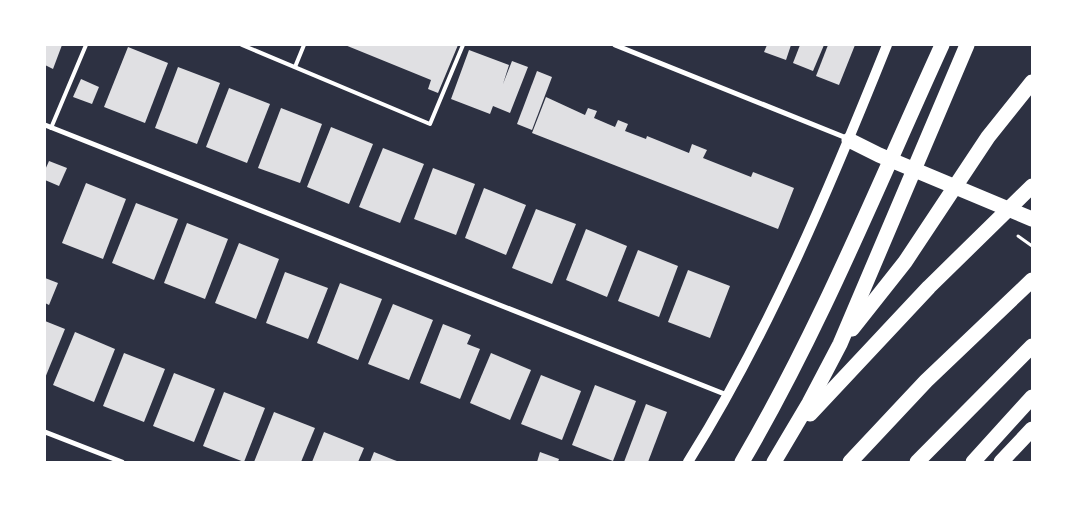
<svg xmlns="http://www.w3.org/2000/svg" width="1077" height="507" font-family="Montserrat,sans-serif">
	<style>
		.building { fill: #e0e0e3 }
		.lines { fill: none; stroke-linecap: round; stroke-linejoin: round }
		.path { stroke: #fff; stroke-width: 3 }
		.service { stroke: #fff; stroke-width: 4 }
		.minor { stroke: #fff; stroke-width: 5 }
		.secondary { stroke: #fff; stroke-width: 10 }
		.motorway { stroke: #fff; stroke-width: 15 }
	</style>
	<rect width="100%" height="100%" fill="#2d3142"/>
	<!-- building -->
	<g class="building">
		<path d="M45 45H62L53 69 45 65Z"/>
		<path d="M345 45H458L438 93 428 89 431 80Z"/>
		<path d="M767 45H791L786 60 764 52Z"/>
		<path d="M800 45H824L813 71 793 63Z"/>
		<path d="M828 45H855L839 85 816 76Z"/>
		<path d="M128 47 168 63 145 123 104 107Z"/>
		<path d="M469 50 509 65 503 84 512 61 528 67 510 113 493 106 490 114 451 99Z"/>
		<path d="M178 67 220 83 197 144 155 128Z"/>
		<path d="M537 71 552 77 532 130 517 124Z"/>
		<path d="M81 79 99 87 92 104 73 97Z"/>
		<path d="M229 88 270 104 247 163 206 147Z"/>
		<path d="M546 97 585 115 588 108 597 111 594 118 615 127 618 120 628 124 625 131 646 139 647 136 689 153 692 144 707 150 703 158 708 160 751 177 753 172 794 188 778 229 532 133Z"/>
		<path d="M281 108 322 124 300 183 258 168Z"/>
		<path d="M331 127 373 144 349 204 307 187Z"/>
		<path d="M383 148 424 164 400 223 359 207Z"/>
		<path d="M49 161 67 168 59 186 45 180V170Z"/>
		<path d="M433 168 475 184 456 235 414 219Z"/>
		<path d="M86 183 126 199 103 259 62 243Z"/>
		<path d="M484 188 526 205 506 255 465 238Z"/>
		<path d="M136 203 178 219 154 280 112 263Z"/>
		<path d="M536 209 576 224 552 284 512 268Z"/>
		<path d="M187 223 228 239 205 299 164 283Z"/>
		<path d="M586 229 627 246 607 297 566 280Z"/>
		<path d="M239 243 279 259 256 319 215 303Z"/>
		<path d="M638 250 678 266 659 317 618 301Z"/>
		<path d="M688 270 730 286 710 338 668 322Z"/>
		<path d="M285 272 328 288 308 339 266 323Z"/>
		<path d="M45 278 58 283 49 305 45 303Z"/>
		<path d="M340 283 382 299 358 360 317 343Z"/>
		<path d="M393 304 433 320 409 380 368 364Z"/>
		<path d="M45 321 65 329 45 378Z"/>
		<path d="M443 324 471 335 467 344 480 349 460 399 420 383Z"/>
		<path d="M75 332 115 349 94 402 53 385Z"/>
		<path d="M124 353 165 369 144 422 103 406Z"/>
		<path d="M491 353 531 370 510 420 470 403Z"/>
		<path d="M174 373 215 389 194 442 153 426Z"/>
		<path d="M541 375 581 391 562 440 521 424Z"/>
		<path d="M595 385 636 401 613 461 572 445Z"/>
		<path d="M224 392 265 408 244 462 203 446Z"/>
		<path d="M646 404 667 412 648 462H624Z"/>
		<path d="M274 412 315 428 301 462H254Z"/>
		<path d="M324 432 364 448 358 462H312Z"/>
		<path d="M374 452 394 460 400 462H370Z"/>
		<path d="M540 452 559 459 558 462H537Z"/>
	</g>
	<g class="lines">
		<!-- path -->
		<path class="path" d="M1018 236 1032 246"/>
		<!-- service -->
		<g class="service">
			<path d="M242 45 430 124 463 45"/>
			<path d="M295 67 304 45"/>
			<path d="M51 128 86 45"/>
		</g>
		<!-- minor -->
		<g class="minor">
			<path d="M615 45 849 139"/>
			<path d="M45 125 727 395"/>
			<path d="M45 432 122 462"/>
		</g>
		<!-- secondary -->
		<path class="secondary" d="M688 462C770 331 830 187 887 45"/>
		<!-- motorway -->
		<g class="motorway">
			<path d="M849 140 879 155 1032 219"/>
			<path d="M852 329 905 262 988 137 1032 82"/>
			<path d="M810 414 929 287 1032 186"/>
			<path d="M742 462C820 329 878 185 942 45"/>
			<path d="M774 462 809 403 840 344 967 45"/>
			<path d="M850 462 926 381 1032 280"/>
			<path d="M917 462 1032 346"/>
			<path d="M973 462 1032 397"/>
			<path d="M1001 462 1032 429"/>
		</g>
	</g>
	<!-- border -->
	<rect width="1077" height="507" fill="none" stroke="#ffffff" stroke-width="92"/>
</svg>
